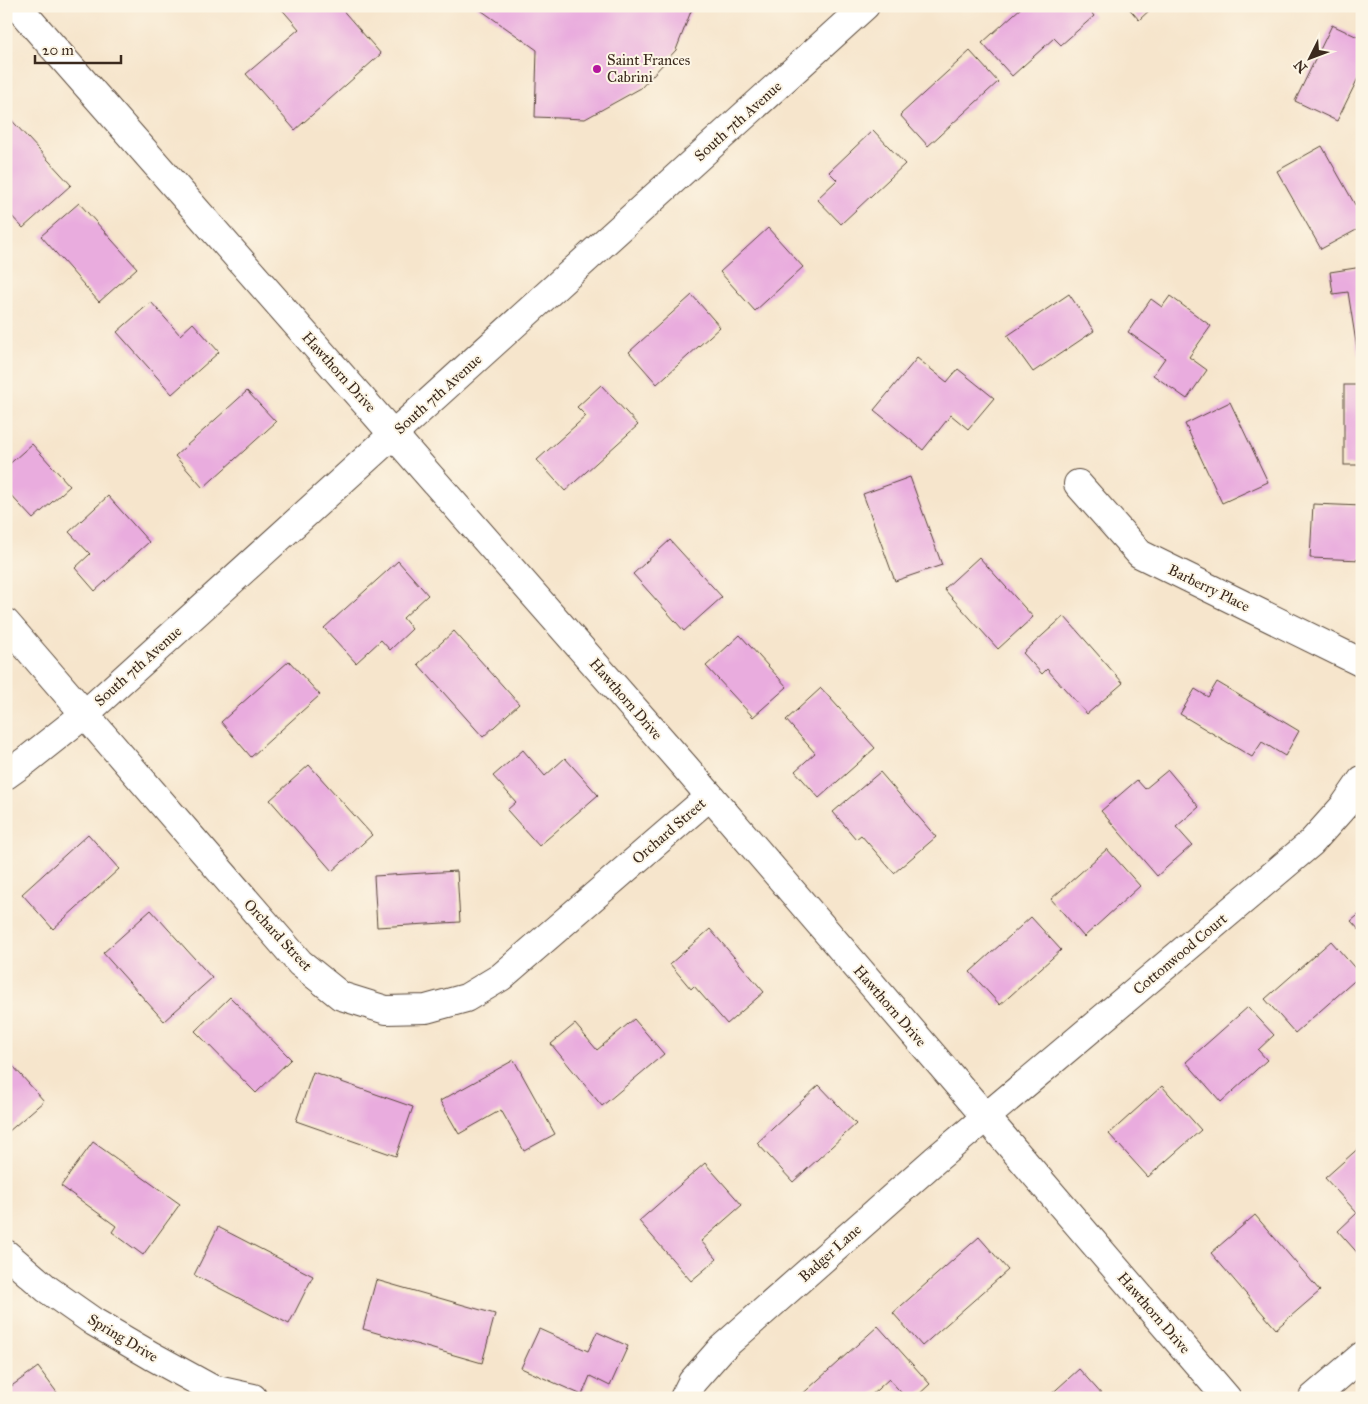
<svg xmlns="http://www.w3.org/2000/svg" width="1368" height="1404" font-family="'IM FELL Great Primer',serif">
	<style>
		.building { fill: #e9acde }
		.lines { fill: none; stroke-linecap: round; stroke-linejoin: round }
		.minor-casing { stroke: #574638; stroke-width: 30 }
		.minor { stroke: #fff; stroke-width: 28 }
		.poi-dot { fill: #b5179e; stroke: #fcf5e5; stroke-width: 2 }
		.labels { text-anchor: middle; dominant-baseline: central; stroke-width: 4; stroke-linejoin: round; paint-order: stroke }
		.poi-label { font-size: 15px; fill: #3b2a1e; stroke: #fcf5e5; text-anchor: start }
		.street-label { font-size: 15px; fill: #3b2a1e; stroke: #fcf5e5 }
	</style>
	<rect width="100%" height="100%" fill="#fcf5e5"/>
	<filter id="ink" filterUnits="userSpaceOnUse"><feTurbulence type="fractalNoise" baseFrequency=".02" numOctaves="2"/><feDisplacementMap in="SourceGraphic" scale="10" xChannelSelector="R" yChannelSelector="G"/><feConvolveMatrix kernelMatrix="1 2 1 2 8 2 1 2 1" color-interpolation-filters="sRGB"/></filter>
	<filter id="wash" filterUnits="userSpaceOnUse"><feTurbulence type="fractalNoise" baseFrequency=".0096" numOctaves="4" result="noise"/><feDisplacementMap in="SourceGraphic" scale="20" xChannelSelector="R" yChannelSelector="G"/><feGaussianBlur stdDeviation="1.12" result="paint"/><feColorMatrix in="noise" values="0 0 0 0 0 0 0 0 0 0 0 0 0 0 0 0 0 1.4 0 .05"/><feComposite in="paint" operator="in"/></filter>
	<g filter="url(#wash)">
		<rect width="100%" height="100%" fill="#f6e5cc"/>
		<g id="blocks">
			<!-- building -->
			<g class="building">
				<path d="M279 6H339L381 54 295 130 246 74 299 29Z"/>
				<path d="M475 6H693L676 50 641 88 585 119 535 117 537 50Z"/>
				<path d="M1023 6H1086L1094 16 1061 45 1054 38 1012 76 982 43Z"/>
				<path d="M1127 6H1154L1139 20Z"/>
				<path d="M1332 25 1362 39V70L1337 121 1295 101Z"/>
				<path d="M970 51 998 82 928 146 900 115Z"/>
				<path d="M6 114 71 185 23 228 6 210V194L7 193 6 192Z"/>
				<path d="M873 130 905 164 841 224 817 199 837 180 829 172Z"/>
				<path d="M1322 146 1362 217V227L1321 249 1277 171Z"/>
				<path d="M79 203 137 268 99 302 41 236Z"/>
				<path d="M768 228 803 267 755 311 720 272Z"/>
				<path d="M1362 267V354L1358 355 1348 292 1333 294 1330 272Z"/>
				<path d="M1069 294 1094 331 1033 372 1007 336Z"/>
				<path d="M692 295 720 327 657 384 629 352Z"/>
				<path d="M1170 296 1211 326 1189 357 1207 370 1187 399 1153 375 1165 358 1128 332 1151 299 1162 307Z"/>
				<path d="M151 302 180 335 193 323 219 352 172 394 117 332Z"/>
				<path d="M917 358 947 382 958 369 994 398 968 429 951 415 923 450 874 410Z"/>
				<path d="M601 385 638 425 565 491 537 460 586 416 577 407Z"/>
				<rect x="1344" y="385" width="18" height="80"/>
				<path d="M247 391 276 422 203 488 175 456Z"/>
				<path d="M1230 402 1268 482 1222 503 1185 424Z"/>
				<path d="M32 444 70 486 33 519 6 490V467Z"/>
				<path d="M910 477 942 565 895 581 863 494Z"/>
				<path d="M108 496 149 542 95 591 75 568 90 554 69 532Z"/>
				<path d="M1313 504 1362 506V560L1310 558Z"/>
				<path d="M670 540 722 597 684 631 633 574Z"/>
				<path d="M979 557 1033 617 998 649 944 589Z"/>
				<path d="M398 561 428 595 403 618 412 629 390 650 381 640 356 663 324 628Z"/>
				<path d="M1064 616 1123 683 1087 714 1047 669 1042 674 1023 653Z"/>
				<path d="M454 631 519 704 483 737 418 664Z"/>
				<path d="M740 635 787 687 753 717 706 666Z"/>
				<path d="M289 661 320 695 251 757 221 722Z"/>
				<path d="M1217 682 1299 731 1285 756 1262 742 1252 757 1180 714 1195 689 1208 697Z"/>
				<path d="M821 688 875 748 819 798 795 771 815 753 786 720Z"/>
				<path d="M523 750 545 776 565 758 598 795 539 846 507 810 516 802 493 776Z"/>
				<path d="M309 765 372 835 332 871 270 800Z"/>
				<path d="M1168 770 1199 807 1176 827 1192 845 1157 876 1101 811 1137 780 1145 789Z"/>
				<path d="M880 772 936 837 894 873 861 835 856 839 833 812Z"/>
				<path d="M88 834 119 869 53 929 22 894Z"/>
				<path d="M1107 849 1140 886 1084 937 1051 899Z"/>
				<path d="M457 871 460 922 377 927 374 876Z"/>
				<path d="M151 910 212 978 164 1021 103 953Z"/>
				<path d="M1362 912V933L1351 921Z"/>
				<path d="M1031 917 1061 950 1000 1005 970 972Z"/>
				<path d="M710 929 764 992 727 1024 694 986 691 989 670 964Z"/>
				<path d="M1331 941 1361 975 1295 1033 1265 999Z"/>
				<path d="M230 997 291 1059 256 1093 195 1031Z"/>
				<path d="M1248 1007 1274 1035 1258 1050 1267 1060 1221 1102 1186 1062Z"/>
				<path d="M634 1019 664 1054 602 1106 551 1044 575 1024 597 1050Z"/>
				<path d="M6 1058 44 1101 8 1132 6 1130Z"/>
				<path d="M514 1060 555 1134 524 1151 501 1110 459 1134 440 1101Z"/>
				<path d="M313 1072 413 1107 396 1156 296 1121Z"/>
				<path d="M819 1085 856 1124 793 1182 757 1143Z"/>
				<path d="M1162 1086 1201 1130 1148 1177 1109 1134Z"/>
				<path d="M93 1142 180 1204 143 1255 112 1232 116 1226 61 1186Z"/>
				<path d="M1362 1145V1258L1338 1231 1357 1213 1325 1178Z"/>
				<path d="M705 1163 742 1205 701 1241 717 1259 691 1281 639 1221Z"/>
				<path d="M1255 1215 1320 1291 1276 1329 1211 1253Z"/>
				<path d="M218 1227 313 1276 289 1324 194 1275Z"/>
				<path d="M979 1237 1008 1270 922 1346 893 1313Z"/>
				<path d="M376 1280 495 1314 482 1363 363 1329Z"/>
				<path d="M878 1326 930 1384 915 1398H906L889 1379 868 1398H798Z"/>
				<path d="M539 1329 588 1351 597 1332 628 1346 610 1386 590 1376 582 1395 521 1368Z"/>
				<path d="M38 1367 61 1398H6V1390Z"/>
				<path d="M1079 1369 1105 1398H1047Z"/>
			</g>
		</g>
	</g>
	<g filter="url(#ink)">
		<use href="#blocks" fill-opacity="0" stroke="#574638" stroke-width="1"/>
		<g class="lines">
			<!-- minor casing -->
			<g class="minor-casing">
				<g id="minor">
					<path d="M17 6 686 768 1014 1150 1227 1398"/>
					<path d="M1078 484 1140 554 1362 663"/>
					<path d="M6 623 300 963 341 996 386 1010 426 1009 466 998 501 977 710 796"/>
					<path d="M6 775 27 760 85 714 865 6"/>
					<path d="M6 1254 47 1289 94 1322 152 1356 212 1389 253 1398"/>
					<path d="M684 1398 692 1382 721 1349 935 1160 1311 843 1344 806 1362 780"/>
					<path d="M1313 1398 1362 1356"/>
				</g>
			</g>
			<!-- minor -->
			<use href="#minor" class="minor"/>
		</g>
	</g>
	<!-- markers -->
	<circle class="poi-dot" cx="597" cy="69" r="5"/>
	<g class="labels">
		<!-- poi labels -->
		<g class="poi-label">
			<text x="607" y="60">Saint Frances<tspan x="607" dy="17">Cabrini</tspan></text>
		</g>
		<!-- street labels -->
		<g class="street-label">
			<text transform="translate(738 121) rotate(-42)">South 7th Avenue</text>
			<text transform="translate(339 372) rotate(48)">Hawthorn Drive</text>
			<text transform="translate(438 394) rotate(-42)">South 7th Avenue</text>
			<text transform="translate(1209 588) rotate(26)">Barberry Place</text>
			<text transform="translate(138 666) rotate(-42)">South 7th Avenue</text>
			<text transform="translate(626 699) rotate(49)">Hawthorn Drive</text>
			<text transform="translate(669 831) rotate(-41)">Orchard Street</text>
			<text transform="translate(278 935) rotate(47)">Orchard Street</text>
			<text transform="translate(1180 954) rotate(-40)">Cottonwood Court</text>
			<text transform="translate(890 1006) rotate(49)">Hawthorn Drive</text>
			<text transform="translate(830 1253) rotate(-42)">Badger Lane</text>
			<text transform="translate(1154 1313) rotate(49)">Hawthorn Drive</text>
			<text transform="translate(123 1338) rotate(31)">Spring Drive</text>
		</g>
	</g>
	<!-- margin -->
	<rect width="1368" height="1404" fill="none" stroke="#fcf5e5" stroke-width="25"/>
	<!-- north arrow -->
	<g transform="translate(1310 58) rotate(228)" stroke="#fcf5e5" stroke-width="4" paint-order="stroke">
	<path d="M0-4L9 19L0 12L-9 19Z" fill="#3b2a1e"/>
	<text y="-8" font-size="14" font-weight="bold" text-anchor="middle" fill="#3b2a1e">N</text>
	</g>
	<!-- scale -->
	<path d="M35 55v8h86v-8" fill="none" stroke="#3b2a1e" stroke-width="2.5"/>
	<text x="42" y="55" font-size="15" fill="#3b2a1e" stroke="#fcf5e5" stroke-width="4" paint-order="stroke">20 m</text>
</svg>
